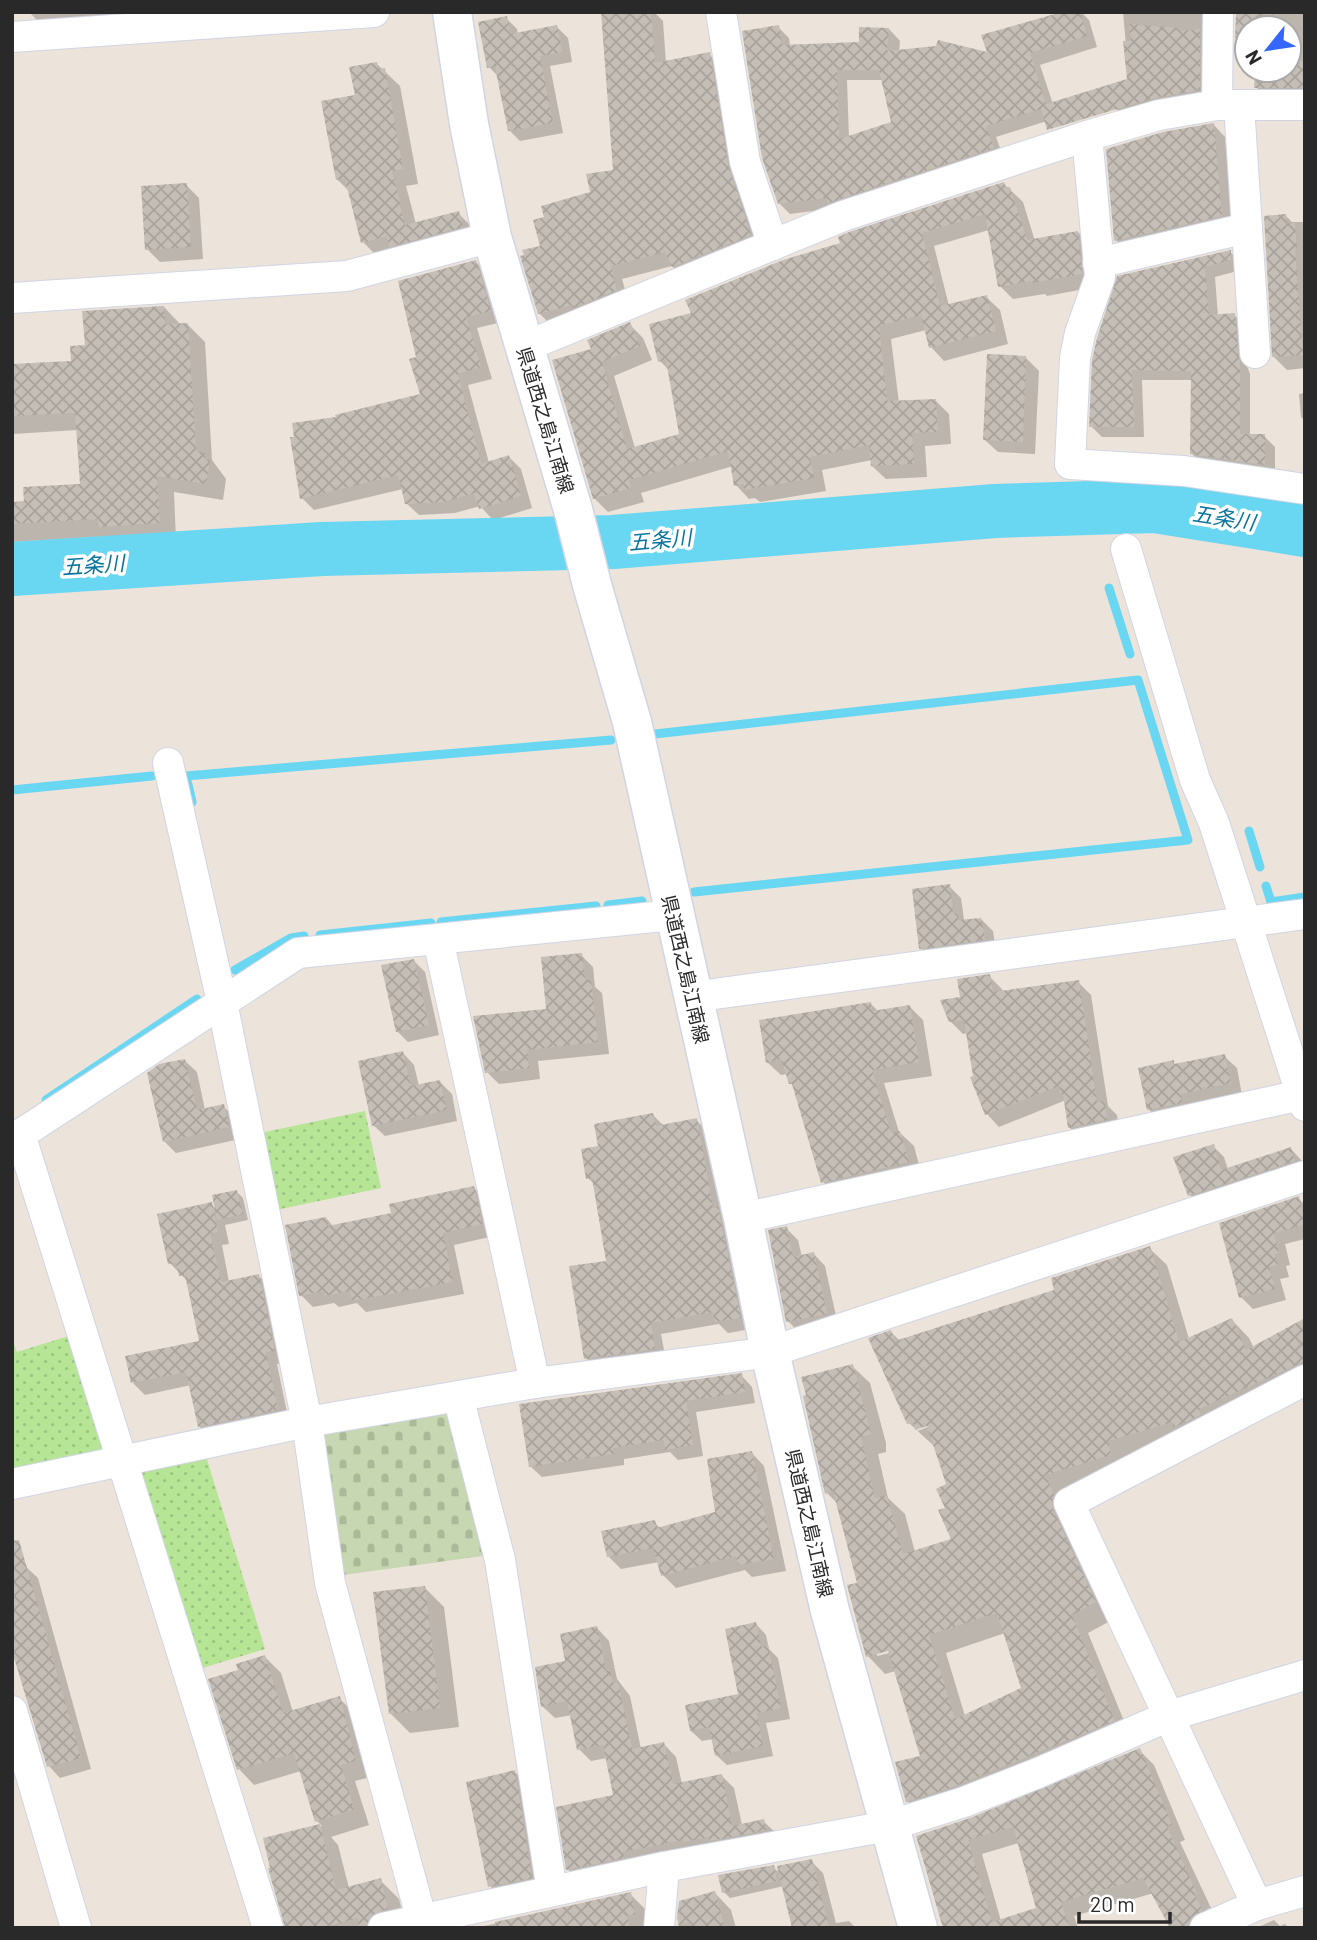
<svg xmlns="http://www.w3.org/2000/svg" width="1317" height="1940" font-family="Barlow,'Noto Sans JP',sans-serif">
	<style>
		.grass { fill: url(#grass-dots) }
		.cemetery { fill: url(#cemetery-stones) }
		.shadow { fill: #0003; fill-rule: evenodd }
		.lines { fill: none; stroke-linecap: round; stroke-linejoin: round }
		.stream { stroke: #69d6f2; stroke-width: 9 }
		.river { stroke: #69d6f2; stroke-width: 54 }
		.building { fill: url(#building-cross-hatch); fill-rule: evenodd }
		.street-casing { stroke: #d0d5e3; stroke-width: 32 }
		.secondary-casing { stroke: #d0d5e3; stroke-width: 41 }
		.street { stroke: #fff; stroke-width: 30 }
		.secondary { stroke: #fff; stroke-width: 38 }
		.labels { text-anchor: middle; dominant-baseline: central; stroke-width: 7; stroke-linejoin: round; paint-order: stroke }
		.street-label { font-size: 19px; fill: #292929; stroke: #fff }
		.water-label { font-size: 21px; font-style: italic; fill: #09749e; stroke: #fff }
	</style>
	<defs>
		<pattern id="grass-dots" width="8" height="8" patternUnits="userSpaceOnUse" patternTransform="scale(1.75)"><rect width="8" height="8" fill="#b5e595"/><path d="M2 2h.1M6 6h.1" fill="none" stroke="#9cc480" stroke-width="1.8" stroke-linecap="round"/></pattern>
		<pattern id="cemetery-stones" width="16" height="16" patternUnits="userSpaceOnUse" patternTransform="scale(1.75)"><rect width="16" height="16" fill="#c6d7b1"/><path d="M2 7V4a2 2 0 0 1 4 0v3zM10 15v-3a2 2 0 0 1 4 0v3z" fill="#aab998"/></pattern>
		<pattern id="building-cross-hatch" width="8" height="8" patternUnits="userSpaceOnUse" patternTransform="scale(1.75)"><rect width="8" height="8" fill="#c4beb6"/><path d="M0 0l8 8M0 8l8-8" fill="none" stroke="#a8a39c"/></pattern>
	</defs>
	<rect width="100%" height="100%" fill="#ece3da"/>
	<!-- grass -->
	<g class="grass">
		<path d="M365 1111 381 1188 276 1210 260 1133Z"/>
		<path d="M72 1335 107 1443 100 1456 12 1473V1339L17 1352Z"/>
		<path d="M205 1453 265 1649 199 1669 138 1470Z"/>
	</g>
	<!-- cemetery -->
	<path class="cemetery" d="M444 1409 456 1417 490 1555 343 1575 322 1439 330 1428Z"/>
	<!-- shadow -->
	<g class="shadow">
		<path d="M29 12H234L42 25Z"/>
		<path d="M633 12H654L663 21 666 63 709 54 722 67 763 248 686 279 672 266 622 279 629 303 552 326 539 313 542 247 614 172Z"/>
		<path d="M1067 12H1081L1089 20 1097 47 1040 65 1053 104 1129 80 1123 12H1215L1210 101 1060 140 1051 131 1118 111 1115 108 1047 121 996 137 1004 159 835 208 790 214 779 203 778 27 789 38 790 46 860 43 889 29 900 41 899 52 990 54ZM847 80H883L893 123 849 138Z"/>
		<path d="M1242 12H1305V100L1268 99 1256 87V70H1289V28H1247V45L1240 37Z"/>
		<path d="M506 18 517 29 518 34 557 27 568 38 572 62 550 66 563 133 520 141 509 130 499 77 489 67Z"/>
		<path d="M377 64 400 86 418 184 406 186 416 224 458 213 474 229 379 258 363 242 351 193 337 179 357 97Z"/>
		<path d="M1214 125 1225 137 1233 227 1127 252 1116 240Z"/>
		<path d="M1004 184 1023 202 1035 241 1078 232 1091 246 1095 287 1047 296 1045 294 1013 299 1000 286 989 230 934 246 949 306 986 297 1000 310 1008 344 944 361 931 347 926 330 891 339 899 403 935 400 949 414 951 444 925 446 927 477 886 479 872 466V460L822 470 826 491 760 502 755 498 749 499 736 485 733 466 641 493 644 502 608 512 594 498 593 350 629 324 643 338 652 360 614 376 635 448 681 435 670 371 660 361 693 314 842 244Z"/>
		<path d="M186 185 199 198 203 259 160 262 147 249Z"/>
		<path d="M1286 216 1292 222H1305V368L1287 370 1273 356Z"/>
		<path d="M1230 252 1241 262V270L1215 277 1218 316 1234 315 1245 325 1247 366 1250 374V436H1264L1275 447V475L1203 464 1192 454 1193 380H1142L1144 437H1102L1091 426 1119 278Z"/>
		<path d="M475 261 487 273 502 322 477 328 492 379 468 385 489 463 509 457 521 469 532 508 493 520 480 506 455 513 419 515 406 503 403 489 314 510 302 498 338 418 423 395 418 358Z"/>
		<path d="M164 307 181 325 187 324 205 342 212 460 226 479 223 500 174 492 176 540 118 543 110 536 12 542V503L25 502 81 485 78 430 12 434V366L72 363 87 347Z"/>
		<path d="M1026 358 1039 371 1035 454 998 452 985 440Z"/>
		<path d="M1305 393V421L1301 417 1299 394Z"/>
		<path d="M949 886 961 898 964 920 981 919 993 931 996 951 933 960 921 948Z"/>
		<path d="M581 955 593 967 595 987 602 993 609 1054 538 1061 540 1079 499 1084 487 1072 548 1010Z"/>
		<path d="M414 961 425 972 439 1035 408 1042 397 1031Z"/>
		<path d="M989 976 1002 989 1003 993 1078 982 1091 995 1108 1106 1117 1115 1119 1132 1082 1140 1070 1128 1066 1100 999 1127 987 1114 975 1077 968 1033 963 1034 950 1021 962 998Z"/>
		<path d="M871 1004 878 1011 909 1006 923 1020 932 1076 884 1083 899 1132 914 1146 922 1176 836 1196 823 1182 795 1088 791 1083 787 1074 781 1075 767 1062Z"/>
		<path d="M403 1053 414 1065 419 1086 440 1082 452 1094 457 1121 385 1136 373 1125Z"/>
		<path d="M1224 1056 1237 1068 1242 1095 1161 1121 1148 1109 1173 1062 1176 1065Z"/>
		<path d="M185 1061 197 1072 205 1110 223 1106 235 1118 240 1139 176 1153 164 1141Z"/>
		<path d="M653 1115 664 1126 696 1120 708 1132 751 1329 728 1333 719 1324 661 1334 666 1361 598 1370 586 1358 608 1262 595 1185 588 1178 600 1147Z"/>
		<path d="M1213 1146 1224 1157 1228 1170 1291 1149 1301 1160 1305 1172 1201 1206 1190 1195Z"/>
		<path d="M474 1188 486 1200 494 1236 454 1245 464 1294 366 1312 357 1303 339 1307 334 1303 313 1307 301 1295 326 1218 333 1226 393 1214Z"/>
		<path d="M237 1192 243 1198 248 1220 225 1225 229 1244 222 1245 229 1282 259 1276 271 1288 286 1363 277 1364 289 1422 212 1439 199 1426 191 1385 145 1395 133 1383 201 1342 189 1283 170 1263 211 1204 216 1209Z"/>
		<path d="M1298 1198 1305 1205V1239L1285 1244 1290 1265 1286 1266 1289 1277 1280 1279 1286 1300 1253 1309 1241 1297 1221 1224Z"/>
		<path d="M786 1228 798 1240 802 1257 814 1254 825 1266 838 1325 800 1333 788 1321Z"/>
		<path d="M1149 1248 1167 1265 1189 1339 1232 1320 1249 1338 1254 1348 1305 1320V1386L1061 1493 1112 1620 1088 1633 1131 1738 925 1819 907 1801 922 1757 896 1671 885 1674 868 1656 859 1584 838 1504 827 1493 852 1366 870 1383 886 1443V1452L878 1454 888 1498 905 1514 915 1552 953 1540 947 1508 948 1485 934 1446 909 1423 891 1332 900 1341 1056 1291ZM936 1424 917 1431V1427ZM1005 1633 1023 1689 965 1716 946 1653ZM896 1647 897 1651 877 1656V1652Z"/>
		<path d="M741 1375 752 1387 755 1403 696 1412 703 1456 678 1460 670 1452 624 1459V1465L542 1477 530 1466Z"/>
		<path d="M752 1453 764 1466 786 1571 752 1577 745 1570 676 1588 663 1575 659 1562 621 1569 608 1556 654 1522 661 1529 717 1513Z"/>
		<path d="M26 1567 38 1578 91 1769 60 1778 49 1766Z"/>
		<path d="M424 1587 444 1607 459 1727 410 1733 390 1713Z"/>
		<path d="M756 1624 766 1635 769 1649 778 1658 790 1719 766 1723 773 1756 727 1765 716 1755 713 1739 702 1741 691 1731 740 1696Z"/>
		<path d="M597 1628 609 1641 617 1679 630 1696 641 1749 664 1744 676 1757 682 1784 722 1776 734 1788 742 1825 763 1821 776 1833 581 1882 568 1869 615 1796 607 1758 591 1761 579 1749 572 1715 555 1718 542 1706 567 1662Z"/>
		<path d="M265 1657 281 1673 293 1712 339 1698 355 1714 371 1777 355 1781 369 1825 331 1837 338 1845 349 1888 380 1880 399 1899 406 1927 286 1928 265 1840 322 1826 317 1821 301 1771 254 1785 239 1769 240 1671Z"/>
		<path d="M1139 1750 1154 1765 1185 1840 1180 1842 1211 1908 1207 1909 1216 1925 1212 1928H1172L1154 1893 1074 1916 1078 1928H945L971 1820ZM1019 1843 1038 1909 1001 1921 982 1854Z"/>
		<path d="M515 1772 527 1784 543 1889 502 1898 490 1886Z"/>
		<path d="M811 1861 823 1873 836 1923 849 1921 856 1928H793L784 1886 730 1898 724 1892 773 1867 781 1874Z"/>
		<path d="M715 1893 731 1910 736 1928H678L680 1902Z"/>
		<path d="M630 1894 649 1913 652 1928H475Z"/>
		<path d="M1274 1920 1280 1926 1285 1924 1289 1928H1256Z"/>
	</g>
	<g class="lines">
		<!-- stream -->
		<g class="stream">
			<path d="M1109 588 1130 654"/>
			<path d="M655 734 1138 680 1188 840 694 892"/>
			<path d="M12 790 152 776"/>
			<path d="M192 802 186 776 611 740"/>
			<path d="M1249 831 1260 867"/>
			<path d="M1266 886 1271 902 1305 897"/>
			<path d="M608 905 642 901"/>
			<path d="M441 922 596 906"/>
			<path d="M320 935 431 923"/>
			<path d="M235 970 291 938 304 936"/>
			<path d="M46 1100 197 999"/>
		</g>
		<!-- river -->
		<path class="river" d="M12 569 322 549 613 542 995 511 1155 506 1305 530"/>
	</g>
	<!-- building -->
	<g class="building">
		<path d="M601 12H651L655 63 710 52 728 165 751 235 672 267 665 252 611 266 617 290 573 308 572 305 538 314 520 256 524 255 522 250 540 246 533 220 544 217 541 206 590 192 586 174 613 170Z"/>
		<path d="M1062 12H1080L1087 36 1030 53 1046 104 1127 79 1123 41H1131L1129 24 1180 28V31L1200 29V90L1154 98 1047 130 1041 109 986 126 994 148 828 203 826 198 778 204 762 158 742 31 779 25 782 45 859 42V27L889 28 887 51 936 46 938 40 987 52 981 35ZM837 70H879L891 122 839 139Z"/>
		<path d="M1236 12H1273L1272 28H1247V38H1235Z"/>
		<path d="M507 16 510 34 557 25 562 52 540 56 553 123 508 131 495 67 487 68 478 22Z"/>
		<path d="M1289 60 1305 61V88H1254L1255 70H1289Z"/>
		<path d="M377 62 379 69 385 68 403 169 392 171 405 225 459 211 463 227 389 247 387 236 361 243 345 179 336 180 321 101 355 95 349 67Z"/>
		<path d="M1214 123 1222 216 1114 241 1106 149 1163 132Z"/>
		<path d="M1004 182 1006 188 1010 187 1027 240 1078 231 1082 274 1032 283 1031 281 998 287 985 214 922 233 940 306 987 295 996 331 929 348 921 315 879 326 887 401 936 399 938 432 912 433 914 464 871 466 869 445 810 457 814 478 744 490V484L734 486 728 451 629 480 631 488 593 499 552 360 591 349 587 340 630 322 640 346 602 362 627 449 679 434 666 360 658 362 649 324 691 313 685 300 783 260 840 243 838 237 849 232Z"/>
		<path d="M187 183 191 247 145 250 141 186Z"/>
		<path d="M1286 214 1287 223H1295L1297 248H1295L1303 355 1272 357 1264 216Z"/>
		<path d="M1231 250V260L1205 267 1209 315 1235 313 1238 354 1240 362V434H1265V465L1190 454 1191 371 1132 370 1134 427H1089L1092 360 1097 338 1117 276Z"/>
		<path d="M476 260 491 311 466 317 481 367 458 374 481 464 509 455 521 496 479 509 474 493 444 502 405 504 398 475 300 499 290 437H294L292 423 336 417 335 415 420 394 409 359 416 357 398 281Z"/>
		<path d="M164 306 165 324 188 323 196 451 206 453 205 459 210 460 206 484 157 476 160 523 99 527 98 519 12 524V502L24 501 23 487 80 484 75 413 12 416V364L71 361 70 346 85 345 82 311Z"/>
		<path d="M987 354 1026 356 1023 442 983 440Z"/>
		<path d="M950 884 953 914 958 913 959 920 981 918 985 940 919 949 912 889Z"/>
		<path d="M582 953 585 980H591L598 1042 527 1050 529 1068 485 1073 473 1016 546 1009 541 957Z"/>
		<path d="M414 959 429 1025 396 1032 381 965Z"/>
		<path d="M990 974 993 992 1079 980 1097 1102 1105 1101 1107 1120 1068 1128 1063 1094H1060L1059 1086 985 1115 970 1077 973 1076 964 1020 949 1022 940 1000 960 997 957 979Z"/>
		<path d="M871 1002 872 1011 910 1005 919 1062 872 1070 891 1133 900 1131 909 1162 821 1183 792 1084H789L781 1059 766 1063 759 1020Z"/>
		<path d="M403 1051 411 1086 440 1080 447 1110 372 1126 358 1061Z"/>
		<path d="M1225 1054 1231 1083 1181 1094 1182 1103 1147 1110 1138 1068 1174 1060V1064Z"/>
		<path d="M185 1059 197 1110 224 1104 229 1127 163 1142 147 1073 159 1064Z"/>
		<path d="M653 1113 656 1126 697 1118 713 1208 718 1207 741 1318 715 1322 713 1312 651 1323 655 1349 584 1359 569 1266 606 1261 592 1178 586 1179 581 1149 598 1146 594 1124Z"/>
		<path d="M1214 1144 1221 1170 1291 1147 1295 1161 1188 1196 1173 1157Z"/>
		<path d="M474 1186 482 1224 443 1233 453 1282 352 1301 350 1291 325 1296 324 1291 299 1296 285 1225 326 1217 328 1226 391 1213 389 1204Z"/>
		<path d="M237 1190 243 1214 217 1220 212 1195Z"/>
		<path d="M1299 1196 1305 1225 1274 1233 1279 1253 1275 1254 1278 1265 1269 1267 1275 1289 1239 1298 1219 1223Z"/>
		<path d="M212 1202 218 1232 210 1233 221 1282 259 1274 275 1351 266 1352 278 1410 198 1427 186 1372 131 1383 125 1356 199 1341 185 1275 179 1276 176 1263 168 1264 157 1214Z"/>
		<path d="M787 1226 793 1257 814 1252 827 1314 786 1322 768 1230Z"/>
		<path d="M1150 1246 1179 1342 1232 1318 1246 1350 1305 1318V1361L1199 1409 1200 1415 1184 1423 1173 1427 1172 1422 1108 1441 1111 1455 1045 1475 1054 1494 1052 1502 1053 1510 1096 1602 1072 1615 1115 1721 958 1785 906 1802 895 1762 920 1756 888 1651 866 1657 847 1585 857 1583 833 1491 825 1494 803 1396 806 1395 801 1377 853 1364 871 1434 861 1437 875 1498 887 1495 903 1554 951 1539 938 1510 945 1508 936 1489 946 1484 927 1426 915 1430 913 1423 907 1424 868 1338 891 1330 895 1341 1054 1290 1051 1278ZM997 1613 1021 1688 955 1719 929 1635Z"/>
		<path d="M742 1373 745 1392 686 1401 693 1445 665 1450 664 1440 613 1448 614 1454 529 1467 519 1404Z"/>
		<path d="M752 1451 774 1559 738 1565 736 1556 661 1576 653 1548 607 1557 601 1531 655 1520 657 1528 715 1512 707 1459Z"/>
		<path d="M19 1540 81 1758 47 1767 12 1651V1541Z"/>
		<path d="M425 1586 440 1708 389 1714 373 1592Z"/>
		<path d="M756 1622 761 1647 768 1645 781 1708 757 1713 763 1746 715 1756 709 1727 690 1731 685 1705 738 1694 725 1629Z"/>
		<path d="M597 1626 606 1671 610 1670 613 1683 618 1682 632 1749 664 1742 673 1784 722 1774 732 1826 764 1819 767 1830 710 1841 709 1837 683 1842V1840L623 1852 624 1858 566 1870 556 1807 613 1795 603 1745 577 1750 567 1701 541 1707 535 1667 565 1661 560 1634Z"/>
		<path d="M265 1655 283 1713 340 1696 356 1761 341 1765 354 1809 315 1822 294 1753 237 1770 208 1679 238 1670 236 1664Z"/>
		<path d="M1140 1748 1172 1825 1167 1827 1197 1893 1194 1894 1203 1910 1191 1917 1188 1928H1170L1143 1878 1061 1902 1070 1928H943L916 1836 970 1818ZM1013 1827 1036 1908 992 1922 968 1840Z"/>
		<path d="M515 1770 532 1878 488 1887 466 1782Z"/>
		<path d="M320 1824 336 1890 381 1878 388 1909 372 1915 366 1928H359L358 1918 320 1928H285L268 1868H270L263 1838Z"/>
		<path d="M812 1859 829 1928H792L777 1866Z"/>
		<path d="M774 1865 777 1881 722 1893 718 1875Z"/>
		<path d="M715 1891 725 1928H691L689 1922 679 1925 677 1918 679 1901Z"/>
		<path d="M631 1892 635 1914 627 1916 630 1928H497L495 1922Z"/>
	</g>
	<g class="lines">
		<!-- street casing -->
		<g class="street-casing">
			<g id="street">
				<path d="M721 12 745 162 773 245"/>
				<path d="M12 37 374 12"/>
				<path d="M1217 105 1218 12"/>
				<path d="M1239 105 1255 353"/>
				<path d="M1087 136 1100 277 1080 333 1075 358 1070 464 1184 471 1305 489"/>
				<path d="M1098 263 1247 228"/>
				<path d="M12 298 347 276 492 237"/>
				<path d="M524 347 843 216 1087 136 1159 115 1217 105H1305"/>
				<path d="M1126 549 1195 780 1214 823 1305 1106"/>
				<path d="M168 763 222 1002 307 1422 330 1583 424 1928"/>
				<path d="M438 939 535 1383"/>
				<path d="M692 997 1305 914"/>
				<path d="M20 1134 268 1928"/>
				<path d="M12 1140 298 953 674 915"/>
				<path d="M743 1218 1301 1095"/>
				<path d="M458 1396 500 1560 552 1891"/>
				<path d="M12 1484 307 1422 535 1383 770 1352 1305 1176"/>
				<path d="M12 1711 76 1928"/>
				<path d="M1257 1905 1069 1503 1305 1380"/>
				<path d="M383 1928 664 1867 888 1826 964 1802 1038 1773 1169 1716 1305 1675"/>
				<path d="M659 1928 664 1867"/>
				<path d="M1205 1928 1257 1905 1305 1891"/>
			</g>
		</g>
		<!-- secondary casing -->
		<g class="secondary-casing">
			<path id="secondary" d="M452 12 469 124 492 237 574 513 592 585 632 722 743 1218 770 1352 830 1611 918 1928"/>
		</g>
		<!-- street -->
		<use href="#street" class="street"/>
		<!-- secondary -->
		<use href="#secondary" class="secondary"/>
	</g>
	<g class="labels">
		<!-- street labels -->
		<g class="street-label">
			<text transform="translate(546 420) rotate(73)">県道西之島江南線</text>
			<text transform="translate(686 969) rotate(77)">県道西之島江南線</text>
			<text transform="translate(810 1523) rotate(77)">県道西之島江南線</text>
		</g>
		<!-- water labels -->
		<g class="water-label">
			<text transform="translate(1224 517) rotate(9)">五条川</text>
			<text transform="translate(660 539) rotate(-5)">五条川</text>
			<text transform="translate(93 564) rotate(-4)">五条川</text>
		</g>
	</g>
	<!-- border -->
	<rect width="1317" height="1940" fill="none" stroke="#292929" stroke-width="28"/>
	<!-- north arrow -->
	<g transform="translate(1268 49) rotate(240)"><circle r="33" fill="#ffffff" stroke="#a9a9a9" stroke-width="2"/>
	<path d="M0-5L12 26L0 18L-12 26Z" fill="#3567ff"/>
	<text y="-10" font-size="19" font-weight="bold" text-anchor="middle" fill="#292929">N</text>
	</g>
	<!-- scale -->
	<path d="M1079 1912v10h91v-10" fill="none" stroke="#292929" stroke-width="3.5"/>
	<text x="1090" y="1912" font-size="21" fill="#292929" stroke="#ffffff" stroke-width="5" paint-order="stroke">20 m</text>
</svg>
